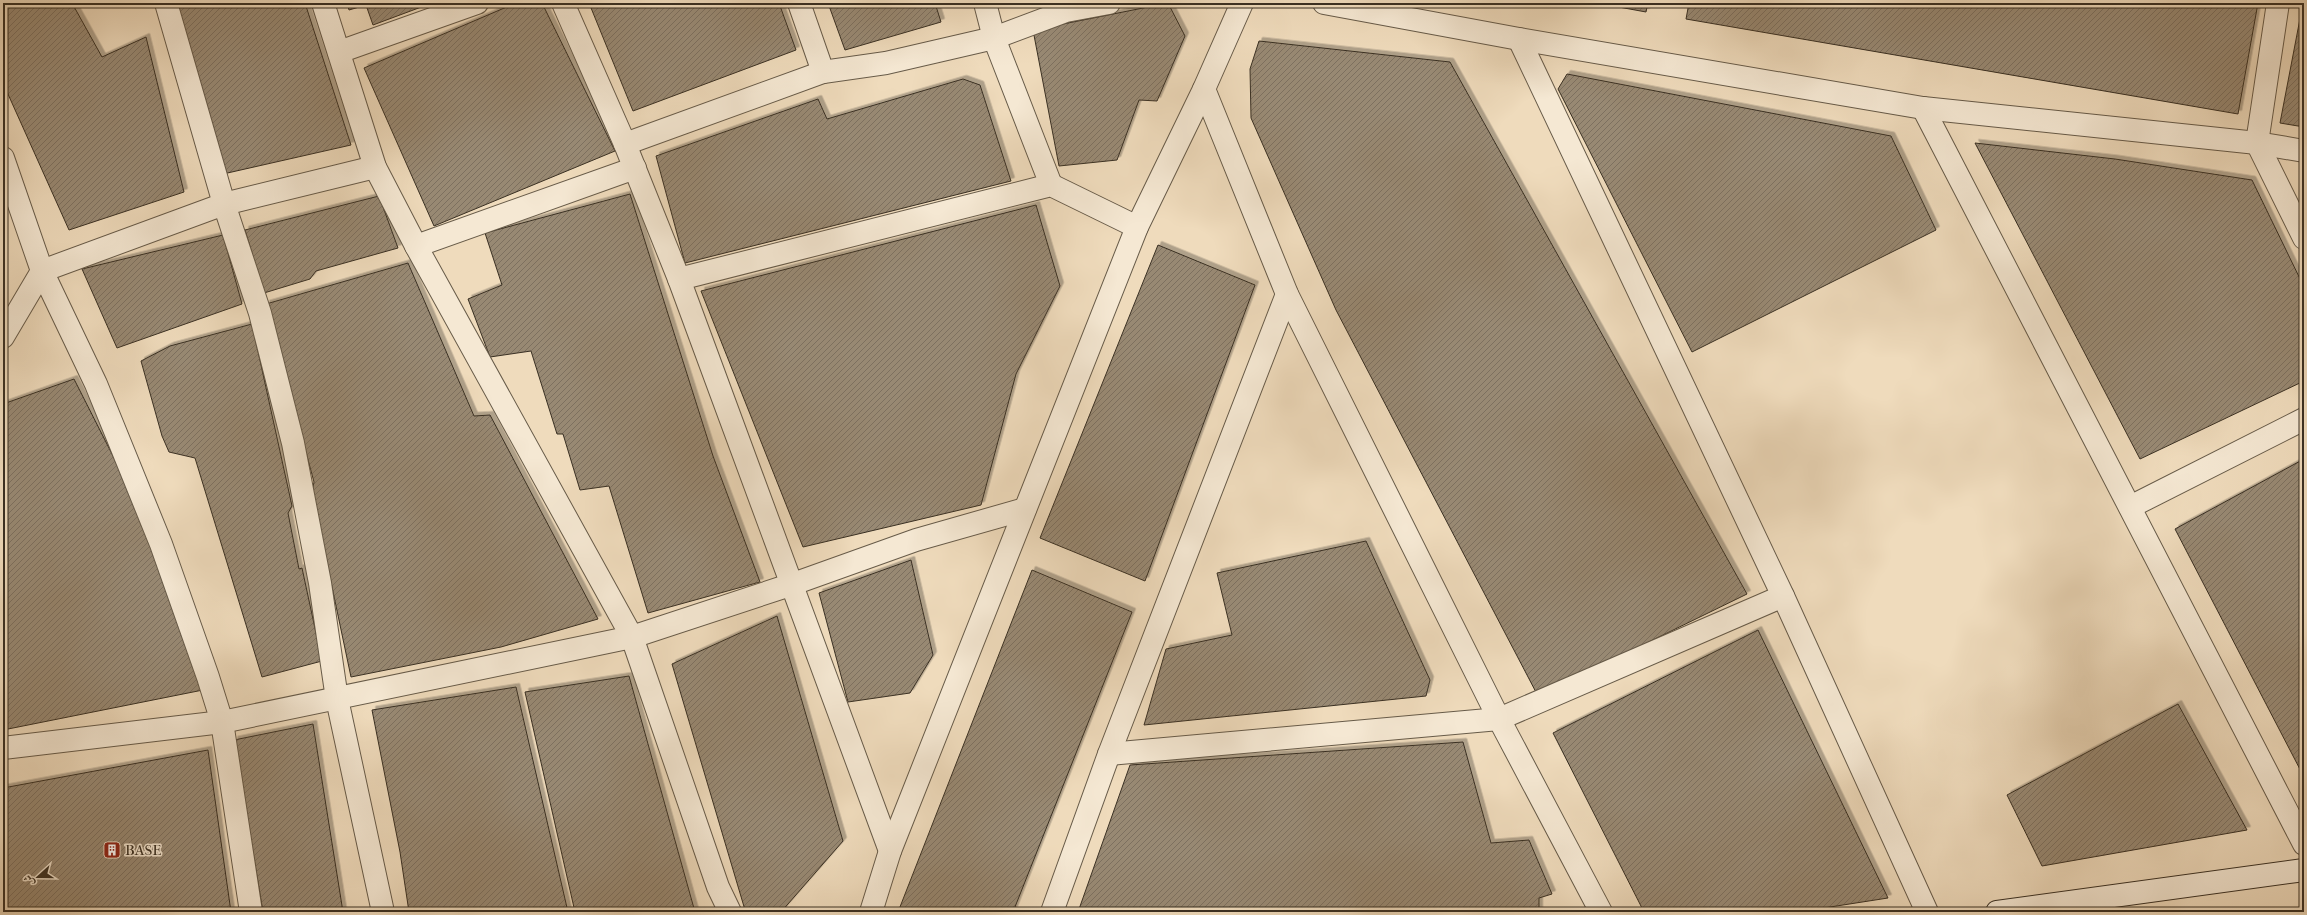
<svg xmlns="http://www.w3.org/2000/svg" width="2307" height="915" font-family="'IM FELL French Canon',Amiri,serif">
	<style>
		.building { fill: url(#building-hatch); stroke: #3a3023; filter: url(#shadow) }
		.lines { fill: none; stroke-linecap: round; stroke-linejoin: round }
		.street-casing { stroke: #675b49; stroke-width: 24 }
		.secondary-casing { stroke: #3a3023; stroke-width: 24 }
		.street { stroke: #f5e8d3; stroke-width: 22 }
		.secondary { stroke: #f5e8d3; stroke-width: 22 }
		.labels { text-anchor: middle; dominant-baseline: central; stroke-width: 3; stroke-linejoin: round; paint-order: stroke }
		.poi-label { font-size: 15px; fill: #3a3023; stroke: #f5e8d3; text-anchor: start }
	</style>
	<defs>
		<pattern id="building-hatch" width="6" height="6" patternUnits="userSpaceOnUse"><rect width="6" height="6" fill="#988973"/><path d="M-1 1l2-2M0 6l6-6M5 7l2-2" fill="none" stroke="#7d705e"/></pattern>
		<filter id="shadow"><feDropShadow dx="3.5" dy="-3.5" stdDeviation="0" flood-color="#0004"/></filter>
	</defs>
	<rect width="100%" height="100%" fill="#efdbbc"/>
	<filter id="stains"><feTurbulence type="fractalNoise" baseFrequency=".005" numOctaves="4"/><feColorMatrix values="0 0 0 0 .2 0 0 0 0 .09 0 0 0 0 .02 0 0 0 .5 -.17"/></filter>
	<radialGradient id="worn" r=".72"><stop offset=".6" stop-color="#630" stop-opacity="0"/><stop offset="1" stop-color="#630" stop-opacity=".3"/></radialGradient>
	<!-- building -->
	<g class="building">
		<path d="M3 3H72L102 57 146 37 184 192 69 230 3 83Z"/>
		<path d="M171 3H305L351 145 223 174Z"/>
		<path d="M347 3H432L373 25 366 5 349 10Z"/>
		<path d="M516 3H542L615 151 434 226 364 68Z"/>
		<path d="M589 3H779L796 50 633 111Z"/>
		<path d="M828 3H935L941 22 845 50Z"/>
		<path d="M1168 3 1185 36 1157 101 1139 100 1117 160 1059 166 1033 30Z"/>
		<path d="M1597 3H1648L1646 12Z"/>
		<path d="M1689 3H2258L2238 114 1686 19Z"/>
		<path d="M2303 3H2304V127L2280 123Z"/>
		<path d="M1259 41 1450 62 1747 594 1538 696 1336 310 1251 118 1250 69Z"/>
		<path d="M1567 74 1891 136 1936 230 1692 352 1558 89Z"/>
		<path d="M963 79 980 85 1011 181 685 263 656 156 818 99 827 119Z"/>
		<path d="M1975 143 2115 159 2252 180 2304 287V381L2140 459Z"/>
		<path d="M630 194 713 456 760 582 648 613 609 486 580 490 563 434H557L531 351 490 357 468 299 502 285 485 233Z"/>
		<path d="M379 196 398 248 316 271 310 279 264 293 245 230Z"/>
		<path d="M1036 205 1060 286 1016 374 981 505 803 547 701 291Z"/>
		<path d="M223 235 242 304 117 348 82 269Z"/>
		<path d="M1158 245 1255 285 1145 581 1040 538Z"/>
		<path d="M408 263 474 416 490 415 598 619 501 647 351 677 312 492 314 482 266 304Z"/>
		<path d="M252 324 292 506 288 513 299 569 302 568 322 661 262 677 195 458 169 452 162 436 141 361 170 346Z"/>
		<path d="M74 379 146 521 203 690 3 730V404Z"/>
		<path d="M2304 459V777L2175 529Z"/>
		<path d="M1366 541 1430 680 1426 696 1144 725 1166 649 1232 635 1217 573Z"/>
		<path d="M911 560 933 655 910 693 848 702 819 593Z"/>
		<path d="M1032 570 1132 612 1013 912H898Z"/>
		<path d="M777 616 843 841 781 912H748L745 910 672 664Z"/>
		<path d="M1758 630 1888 898 1798 912H1644L1553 733Z"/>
		<path d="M629 676 695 912H575L525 692Z"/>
		<path d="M516 687 568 912H409L400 852 372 710Z"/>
		<path d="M2178 704 2247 830 2042 866 2007 795Z"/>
		<path d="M313 724 343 912H263L234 740Z"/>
		<path d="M1463 742 1491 843 1529 840 1552 894 1539 898V912H1078L1130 765Z"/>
		<path d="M208 750 231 912H3V788Z"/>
	</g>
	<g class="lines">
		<!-- street casing -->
		<g class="street-casing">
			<g id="street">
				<path d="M166 3 224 204 260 313 293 443 320 583 337 699 383 912"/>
				<path d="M323 3 375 167 416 246 632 637 718 887 730 912"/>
				<path d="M563 3 625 144 679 279 890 851"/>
				<path d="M799 3 823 72 886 63 994 38 1066 11 1109 3"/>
				<path d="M985 3 994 38 1051 185"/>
				<path d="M1324 3 1519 39 1923 108 2257 143 2278 3"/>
				<path d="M1519 39 1783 596 1927 912"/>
				<path d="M339 52 477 3"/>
				<path d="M1204 89 1287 294 1499 719 1601 912"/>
				<path d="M1923 108 2304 844"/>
				<path d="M2257 143 2304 238"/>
				<path d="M2257 143 2304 151"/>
				<path d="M625 144 823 72"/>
				<path d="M3 158 42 271 3 337"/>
				<path d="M416 246 635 168"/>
				<path d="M679 279 1051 185 1137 227"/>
				<path d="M2130 507 2304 419"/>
				<path d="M3 748 222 722 632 637 793 584 916 540 1025 509"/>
				<path d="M1109 754 1499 719 1783 596"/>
				<path d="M251 912 222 722 208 677 161 544 96 384 42 271 224 204 375 167"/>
				<path d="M871 912 890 851 1137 227 1204 89 1242 3"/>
				<path d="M1052 912 1109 754 1287 294"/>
			</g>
		</g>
		<!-- secondary casing -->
		<g class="secondary-casing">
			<path id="secondary" d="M1997 912 2304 870"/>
		</g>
		<!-- street -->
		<use href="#street" class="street"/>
		<!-- secondary -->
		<use href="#secondary" class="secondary"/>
	</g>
	<!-- icons -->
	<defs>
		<g id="building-square" transform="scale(0.9)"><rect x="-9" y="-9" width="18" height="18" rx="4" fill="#8f2418" stroke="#f5e8d3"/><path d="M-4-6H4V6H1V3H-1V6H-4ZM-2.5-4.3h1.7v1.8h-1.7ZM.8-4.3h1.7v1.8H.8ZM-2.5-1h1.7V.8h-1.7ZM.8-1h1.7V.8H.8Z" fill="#fff"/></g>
	</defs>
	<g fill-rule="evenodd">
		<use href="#building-square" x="112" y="850"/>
	</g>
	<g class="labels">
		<!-- poi labels -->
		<g class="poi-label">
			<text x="125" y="850">BASE</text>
		</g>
	</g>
	<!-- margin -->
	<rect width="2307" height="915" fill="none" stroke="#efdbbc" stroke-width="16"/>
	<rect x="4" y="4" width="2299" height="907" fill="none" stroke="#3a3023" stroke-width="2"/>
	<rect x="8" y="8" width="2291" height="899" fill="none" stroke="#3a3023"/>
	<!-- north arrow -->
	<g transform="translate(38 877) rotate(249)" stroke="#f5e8d3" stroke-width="3" paint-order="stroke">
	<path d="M0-3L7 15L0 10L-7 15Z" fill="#3a3023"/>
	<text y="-6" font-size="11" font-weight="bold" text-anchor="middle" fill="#3a3023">ش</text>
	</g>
	<rect width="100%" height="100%" filter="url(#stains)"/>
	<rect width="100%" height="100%" fill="url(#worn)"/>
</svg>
